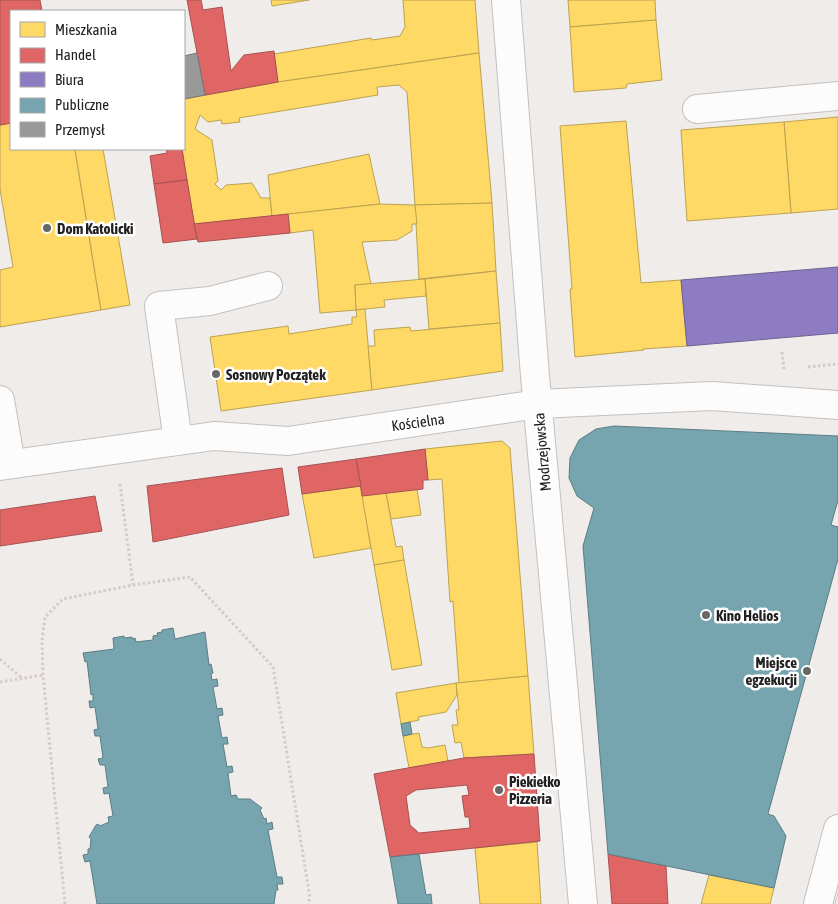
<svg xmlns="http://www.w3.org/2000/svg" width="838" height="904" font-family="'Asap Condensed',sans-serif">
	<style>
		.homes { fill: #ffd966; stroke: #bca251 }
		.shops { fill: #e06666; stroke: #a75151; fill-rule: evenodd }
		.offices { fill: #8e7cc3; stroke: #6d6192 }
		.public { fill: #76a5af; stroke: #5c7d84 }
		.industry { fill: #999; stroke: #757575 }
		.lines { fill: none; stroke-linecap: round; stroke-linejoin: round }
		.minor-casing { stroke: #c2c1c0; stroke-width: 30 }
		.path { stroke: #d6cacb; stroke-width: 3; stroke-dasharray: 2.5 2.5; stroke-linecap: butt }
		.minor { stroke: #fdfcfc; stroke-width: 28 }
		.tram { stroke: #cbcbcb; stroke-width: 1 }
		.poi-dot { fill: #696867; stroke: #fff; stroke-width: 2 }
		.labels { text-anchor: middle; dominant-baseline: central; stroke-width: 5; stroke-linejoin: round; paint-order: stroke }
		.poi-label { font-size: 15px; font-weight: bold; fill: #212121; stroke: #fff; text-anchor: start }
		.street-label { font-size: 15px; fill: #212121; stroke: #fff }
	</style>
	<rect width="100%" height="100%" fill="#efecea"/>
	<!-- homes -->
	<g class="homes">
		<path d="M271 0H309L272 6Z"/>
		<path d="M403 0H475L479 53 278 82 274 54 371 38 372 40 400 36 405 27Z"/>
		<path d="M568 0H655L656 20 570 27Z"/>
		<path d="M656 20 662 80 627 84 626 88 574 92 570 27Z"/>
		<path d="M479 53 492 203 415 205 407 92 399 85 377 87 378 95 239 118 240 122 222 124 221 120 208 122 200 115 195 129 212 140 218 181 215 184 221 190 226 185 252 183 261 198H270L272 216 194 224 182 149H184V99L278 82Z"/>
		<path d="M838 117V209L791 213 784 122Z"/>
		<path d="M626 121 641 283 681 280 687 346 643 349 644 350 575 357 570 289H572L560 126Z"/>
		<path d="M784 122 791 213 687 221 681 130Z"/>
		<path d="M11 123V149H75L101 310 0 327V270L13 267 0 189V125Z"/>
		<path d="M75 149H103L130 305 101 310Z"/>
		<path d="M369 154 380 204 272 216 268 175Z"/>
		<path d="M492 203 496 271 419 279 415 205Z"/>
		<path d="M380 204 415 205 417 224H412V231L397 240 362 242 371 284 355 285 356 310 320 313 313 230 290 233 288 214Z"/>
		<path d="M496 271 500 323 429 329 425 279Z"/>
		<path d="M425 279 426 296 384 300 385 307 356 310 355 285Z"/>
		<path d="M365 309 372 390 221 411 210 337 288 326 289 334 352 324V317H357L356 310Z"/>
		<path d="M500 323 503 371 372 390 368 346H375L374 330 410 327 411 331Z"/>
		<path d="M502 441 510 448 528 676 459 683 453 601 450 602 442 479 428 480 425 449Z"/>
		<path d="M361 486 371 548 314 558 302 494Z"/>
		<path d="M417 489 421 515 391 519 386 493Z"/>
		<path d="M386 493 396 547 402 546 404 560 374 565 362 496Z"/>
		<path d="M404 560 422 665 392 670 374 565Z"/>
		<path d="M528 676 534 754 464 758 461 742 455 743 452 725H458L456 710H459L456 683Z"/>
		<path d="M456 683 457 695 446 712 418 717 419 720 401 724 396 693Z"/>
		<path d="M419 733 422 747 428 748 445 745 448 761 409 768 403 736Z"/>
		<path d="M537 842 541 904H480L475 848Z"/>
		<path d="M709 875 774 888 770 904H701Z"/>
	</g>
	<!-- shops -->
	<g class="shops">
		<path d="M0 0H40L42 11H11V123L0 125Z"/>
		<path d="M187 0H201L203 10 222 7 231 71 244 55 274 51 278 82 205 95Z"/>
		<path d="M166 149H182L187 180 154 184 150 156 167 153Z"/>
		<path d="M187 180 197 239 163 243 154 184Z"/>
		<path d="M288 214 290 233 198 242 194 224Z"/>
		<path d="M425 449 428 480H423V489L362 496 356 459Z"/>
		<path d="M356 459 361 486 302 494 298 467Z"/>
		<path d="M282 468 289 515 153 542 147 486Z"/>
		<path d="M95 496 102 531 0 546V510Z"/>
		<path d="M534 754 540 841 390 857 374 774 464 758ZM467 785 469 795 462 796 465 817H469L470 828 419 833 410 825 406 796 416 790Z"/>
		<path d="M608 854 666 866 668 904H612Z"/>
	</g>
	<!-- offices -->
	<path class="offices" d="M838 267V333L687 346 681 280Z"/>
	<!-- public -->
	<g class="public">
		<path d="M614 426 838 436V500L831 525 838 527V559L768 814 774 816 786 836 774 888 608 854 583 546 594 508 577 496 569 478 570 458 579 440 596 429Z"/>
		<path d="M173 628 175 639 205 632 209 665 211 664 213 673 211 674 212 680 217 679 218 686 213 687 217 709 222 708 223 715 218 716 222 738 227 737 228 744H223L227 767 232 766 233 772 228 773 231 796 236 795 238 799H250L262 808 260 810 264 819 266 818 267 824 272 822 273 829 268 830 277 877H282L283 884H277L278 890H276L274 904H97L90 861 85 862 83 855 88 854V849H90L91 839 89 837 96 825 98 824 100 826 109 822 108 817 113 816 109 793 104 794 103 788 108 787 105 765H100L98 759 103 758 100 736H95L94 730 98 729 95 707 90 708 89 701H93V694L91 695 87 661 85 662 83 653 114 649 113 638 124 636V638L132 637V639L135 638 136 642 153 640V636L158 635 157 633 162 632V630Z"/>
		<path d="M410 722 412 734 403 736 401 724Z"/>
		<path d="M419 854 426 895 431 894 432 904H398L390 857Z"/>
	</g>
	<!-- industry -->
	<path class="industry" d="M197 53 205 95 184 99V56Z"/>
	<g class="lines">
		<!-- minor casing -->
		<g class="minor-casing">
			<g id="minor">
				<path d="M506 0 535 376 583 904"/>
				<path d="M697 109 838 96"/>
				<path d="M0 400 11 464"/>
				<path d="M178 441 159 306 210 301 268 286"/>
				<path d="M0 466 214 436 288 441 538 404 712 396 838 405"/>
				<path d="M818 904 838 829"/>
			</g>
		</g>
		<!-- path -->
		<g class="path">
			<path d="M782 352 784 369"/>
			<path d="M808 367 838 364"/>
			<path d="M120 484 133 585"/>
			<path d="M0 659 22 678"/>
			<path d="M0 682 43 675"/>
			<path d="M65 904 43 675 42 641 45 617 63 599 133 585 190 577 273 667 310 898 308 904"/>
		</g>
		<!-- minor -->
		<use href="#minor" class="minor"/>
		<!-- tram -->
		<path class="tram" d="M835 904 838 893"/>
	</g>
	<!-- markers -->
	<g class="poi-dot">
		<circle cx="47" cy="228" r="5"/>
		<circle cx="216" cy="374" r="5"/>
		<circle cx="706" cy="615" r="5"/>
		<circle cx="807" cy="671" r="5"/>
		<circle cx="499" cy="790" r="5"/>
	</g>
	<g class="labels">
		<!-- poi labels -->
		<g class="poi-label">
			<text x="57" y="228">Dom Katolicki</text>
			<text x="226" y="374">Sosnowy Początek</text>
			<text x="716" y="615">Kino Helios</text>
			<text x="797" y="662" text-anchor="end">Miejsce<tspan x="797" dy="17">egzekucji</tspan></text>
			<text x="509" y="781">Piekiełko<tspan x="509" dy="17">Pizzeria</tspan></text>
		</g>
		<!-- street labels -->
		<g class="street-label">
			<text transform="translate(418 422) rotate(-8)">Kościelna</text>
			<text transform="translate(542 452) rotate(-95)">Modrzejowska</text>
		</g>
	</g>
	<!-- legend -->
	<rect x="10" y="10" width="175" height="140" fill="#ffffff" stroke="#a6a6a6"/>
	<rect x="20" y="22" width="25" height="15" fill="#ffd966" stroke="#a6a6a6"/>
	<text x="55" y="35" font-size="15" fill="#212121">Mieszkania</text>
	<rect x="20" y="48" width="25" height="15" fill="#e06666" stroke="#a6a6a6"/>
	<text x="55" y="60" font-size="15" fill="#212121">Handel</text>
	<rect x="20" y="72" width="25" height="15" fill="#8e7cc3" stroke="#a6a6a6"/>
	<text x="55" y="85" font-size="15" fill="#212121">Biura</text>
	<rect x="20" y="98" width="25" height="15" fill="#76a5af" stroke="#a6a6a6"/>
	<text x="55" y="110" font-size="15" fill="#212121">Publiczne</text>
	<rect x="20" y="122" width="25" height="15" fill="#999999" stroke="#a6a6a6"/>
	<text x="55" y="135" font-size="15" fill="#212121">Przemysł</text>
</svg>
